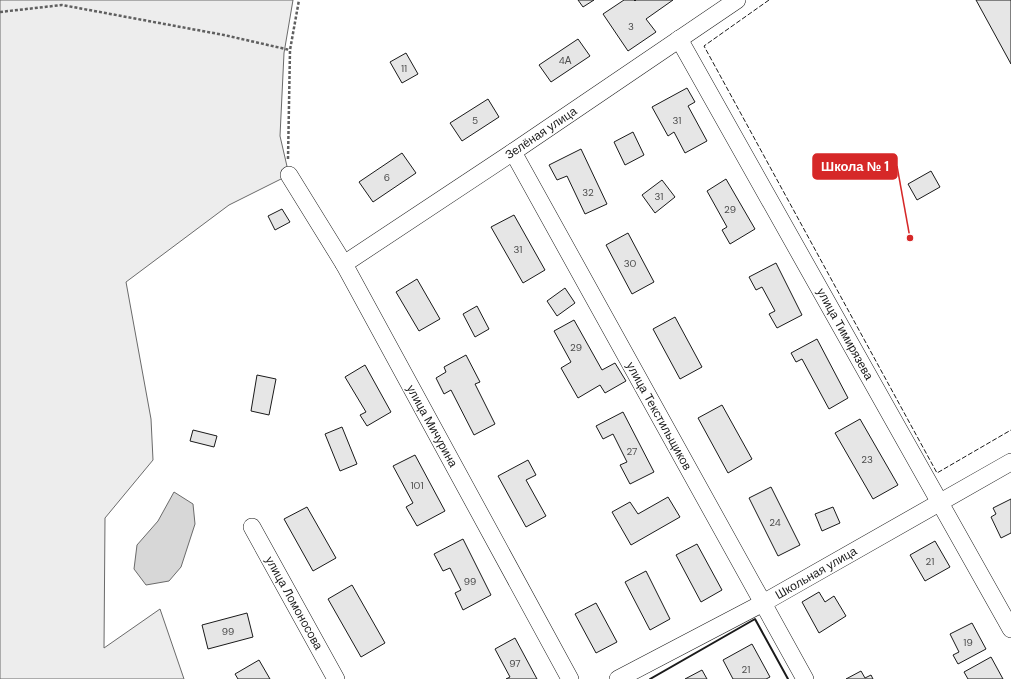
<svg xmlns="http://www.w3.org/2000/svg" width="1011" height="679" font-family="'DM Sans',sans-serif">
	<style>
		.built { fill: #ededed; stroke: #6a6a6a }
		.water { fill: #d7d7d7; stroke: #6a6a6a }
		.building { fill: #e6e6e6; stroke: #1a1a1a }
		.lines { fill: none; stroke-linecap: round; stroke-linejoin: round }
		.street-casing { stroke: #1a1a1a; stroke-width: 18 }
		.path { stroke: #5f5f5f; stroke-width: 2.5; stroke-dasharray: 3 2; stroke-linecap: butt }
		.street { stroke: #fff; stroke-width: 17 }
		.fence { stroke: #1a1a1a; stroke-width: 1; stroke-dasharray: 5 2; stroke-linecap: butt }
		.wall { stroke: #1a1a1a; stroke-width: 2 }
		.labels { text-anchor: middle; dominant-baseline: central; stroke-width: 3; stroke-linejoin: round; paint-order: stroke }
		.number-label { font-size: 10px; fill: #4d4d4d }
		.street-label { font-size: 12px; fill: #1a1a1a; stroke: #fff }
		.leader { fill: none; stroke: #d62828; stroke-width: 1.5 }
		.callout-dot { fill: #d62828; stroke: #fff; stroke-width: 1.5 }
		.callout { fill: #d62828; stroke: #d62828; stroke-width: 1.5 }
		.callout-label { font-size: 13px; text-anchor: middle; font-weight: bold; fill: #fff }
	</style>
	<rect width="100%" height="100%" fill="#fff"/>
	<!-- built -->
	<path class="built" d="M0 0H293L284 53 280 136 289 175 229 205 126 282 151 419 153 460 105 518 104 648 160 609 184 679H0Z"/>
	<!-- water -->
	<path class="water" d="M174 492 193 504 195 524 181 567 169 581 146 585 134 569 137 545 158 521Z"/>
	<!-- building -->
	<g class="building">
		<path d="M578 0H594L583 7Z"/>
		<path d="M624 0H634L635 1 636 0H673L646 19 656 32 628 51 603 14Z"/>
		<path d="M976 0H1011V64Z"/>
		<path d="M578 39 590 56 551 82 539 65Z"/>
		<path d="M406 53 418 74 402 83 390 62Z"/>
		<path d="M687 88 695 102 688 106 707 141 685 153 674 132 668 136 652 107Z"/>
		<path d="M488 99 499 117 462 141 450 123Z"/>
		<path d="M633 132 644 155 625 165 614 142Z"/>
		<path d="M581 149 607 204 585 214 567 176 557 180 549 165Z"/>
		<path d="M402 153 416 173 373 202 359 182Z"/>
		<path d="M931 171 940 187 917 200 908 184Z"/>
		<path d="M726 179 755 229 730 244 722 230 727 227 707 191Z"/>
		<path d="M662 180 675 197 655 213 642 195Z"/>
		<path d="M282 209 290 222 275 230 268 216Z"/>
		<path d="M514 215 545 270 523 283 491 227Z"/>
		<path d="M628 233 654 282 632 294 606 245Z"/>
		<path d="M776 263 802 315 777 328 769 314 775 311 762 287 756 290 749 277Z"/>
		<path d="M417 279 440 319 419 331 396 292Z"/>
		<path d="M565 288 575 303 557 316 547 301Z"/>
		<path d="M477 306 489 329 475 337 463 314Z"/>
		<path d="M675 317 702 367 680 379 653 329Z"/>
		<path d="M574 320 602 370 615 363 626 381 605 393 600 385 578 398 561 368 571 362 554 331Z"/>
		<path d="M817 339 848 398 829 409 802 359 796 362 791 353Z"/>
		<path d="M466 355 480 382 475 384 495 424 474 435 451 390 444 394 436 378 446 372 444 367Z"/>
		<path d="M365 365 391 412 367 426 360 415 366 412 345 377Z"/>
		<path d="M257 375 276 379 269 415 251 411Z"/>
		<path d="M722 405 752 459 728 473 698 418Z"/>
		<path d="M623 412 654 472 630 484 620 465 627 462 613 434 603 439 596 426Z"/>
		<path d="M860 419 898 485 873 499 835 433Z"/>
		<path d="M342 427 357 464 340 471 325 434Z"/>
		<path d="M193 430 217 436 214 447 190 441Z"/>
		<path d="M415 455 445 511 417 526 406 507 413 503 393 466Z"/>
		<path d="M528 460 536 475 526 480 546 516 526 527 498 476Z"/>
		<path d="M771 487 800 545 778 556 749 498Z"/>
		<path d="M668 497 680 517 631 545 612 512 630 502 638 514Z"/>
		<path d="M1011 499V533L1001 538 991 517 996 514 993 508Z"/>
		<path d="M307 507 336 558 313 571 284 519Z"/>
		<path d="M833 507 840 523 822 531 815 514Z"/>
		<path d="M463 539 491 595 463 610 455 593 461 590 450 568 443 571 434 554Z"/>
		<path d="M935 541 950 567 925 581 910 555Z"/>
		<path d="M697 544 722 590 701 602 676 555Z"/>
		<path d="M646 571 670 619 650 630 625 582Z"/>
		<path d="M352 585 385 643 361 657 328 599Z"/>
		<path d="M819 592 825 602 834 596 846 616 819 633 802 602Z"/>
		<path d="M596 603 617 642 596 653 575 614Z"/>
		<path d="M247 613 253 637 208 649 202 625Z"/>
		<path d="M972 623 986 649 958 664 953 655 959 652 950 634Z"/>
		<path d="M515 638 537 679H506L510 677 495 649Z"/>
		<path d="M752 644 770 677 766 679H733L723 660Z"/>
		<path d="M991 657 1003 679H968L964 672Z"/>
		<path d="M259 660 270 679H238L235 674Z"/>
		<path d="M702 670 707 679H685Z"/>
		<path d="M861 671 865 678 871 675 873 679H846Z"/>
	</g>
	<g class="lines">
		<!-- street casing -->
		<g class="street-casing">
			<g id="street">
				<path d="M679 39 1011 629"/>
				<path d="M513 152 805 679"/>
				<path d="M289 175 344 264 570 679"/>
				<path d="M344 264 513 152 737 0"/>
				<path d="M252 527 336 679"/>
				<path d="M618 679 763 603 1011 462"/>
			</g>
		</g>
		<!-- path -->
		<g class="path">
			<path d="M0 12 62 5 224 35 290 50"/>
			<path d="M288 159 290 50 299 0"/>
		</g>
		<!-- street -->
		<use href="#street" class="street"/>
		<!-- fence -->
		<path class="fence" d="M769 0 704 46 937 473 1011 430"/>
		<!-- wall -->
		<path class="wall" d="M650 679 755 619 788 679"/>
	</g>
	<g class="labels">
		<!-- number labels -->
		<g class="number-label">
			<text x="631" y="26">3</text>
			<text x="565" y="60">4А</text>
			<text x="404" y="68">11</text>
			<text x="475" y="120">5</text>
			<text x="677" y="120">31</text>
			<text x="387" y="177">6</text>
			<text x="588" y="192">32</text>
			<text x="659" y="196">31</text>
			<text x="730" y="209">29</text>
			<text x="518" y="249">31</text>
			<text x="630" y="263">30</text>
			<text x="576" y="347">29</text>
			<text x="632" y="451">27</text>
			<text x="867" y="459">23</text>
			<text x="417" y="485">101</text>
			<text x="775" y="522">24</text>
			<text x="930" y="561">21</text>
			<text x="470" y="581">99</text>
			<text x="228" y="631">99</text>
			<text x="968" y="642">19</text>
			<text x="515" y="663">97</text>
			<text x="746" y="669">21</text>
		</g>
		<!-- street labels -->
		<g class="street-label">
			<text transform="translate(541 133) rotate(-34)">Зелёная улица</text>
			<text transform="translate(845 334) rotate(61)">улица Тимирязева</text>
			<text transform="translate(659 416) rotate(61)">улица Текстильщиков</text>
			<text transform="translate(432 426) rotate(61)">улица Мичурина</text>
			<text transform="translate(816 573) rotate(-30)">Школьная улица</text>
			<text transform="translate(294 603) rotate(61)">улица Ломоносова</text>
		</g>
	</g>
	<!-- callouts -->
	<path class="leader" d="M910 238L897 166"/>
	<circle class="callout-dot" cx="910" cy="238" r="4"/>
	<rect class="callout" x="813" y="154" width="84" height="25" rx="4"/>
	<g class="callout-label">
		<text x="855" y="171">Школа № 1</text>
	</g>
</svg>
